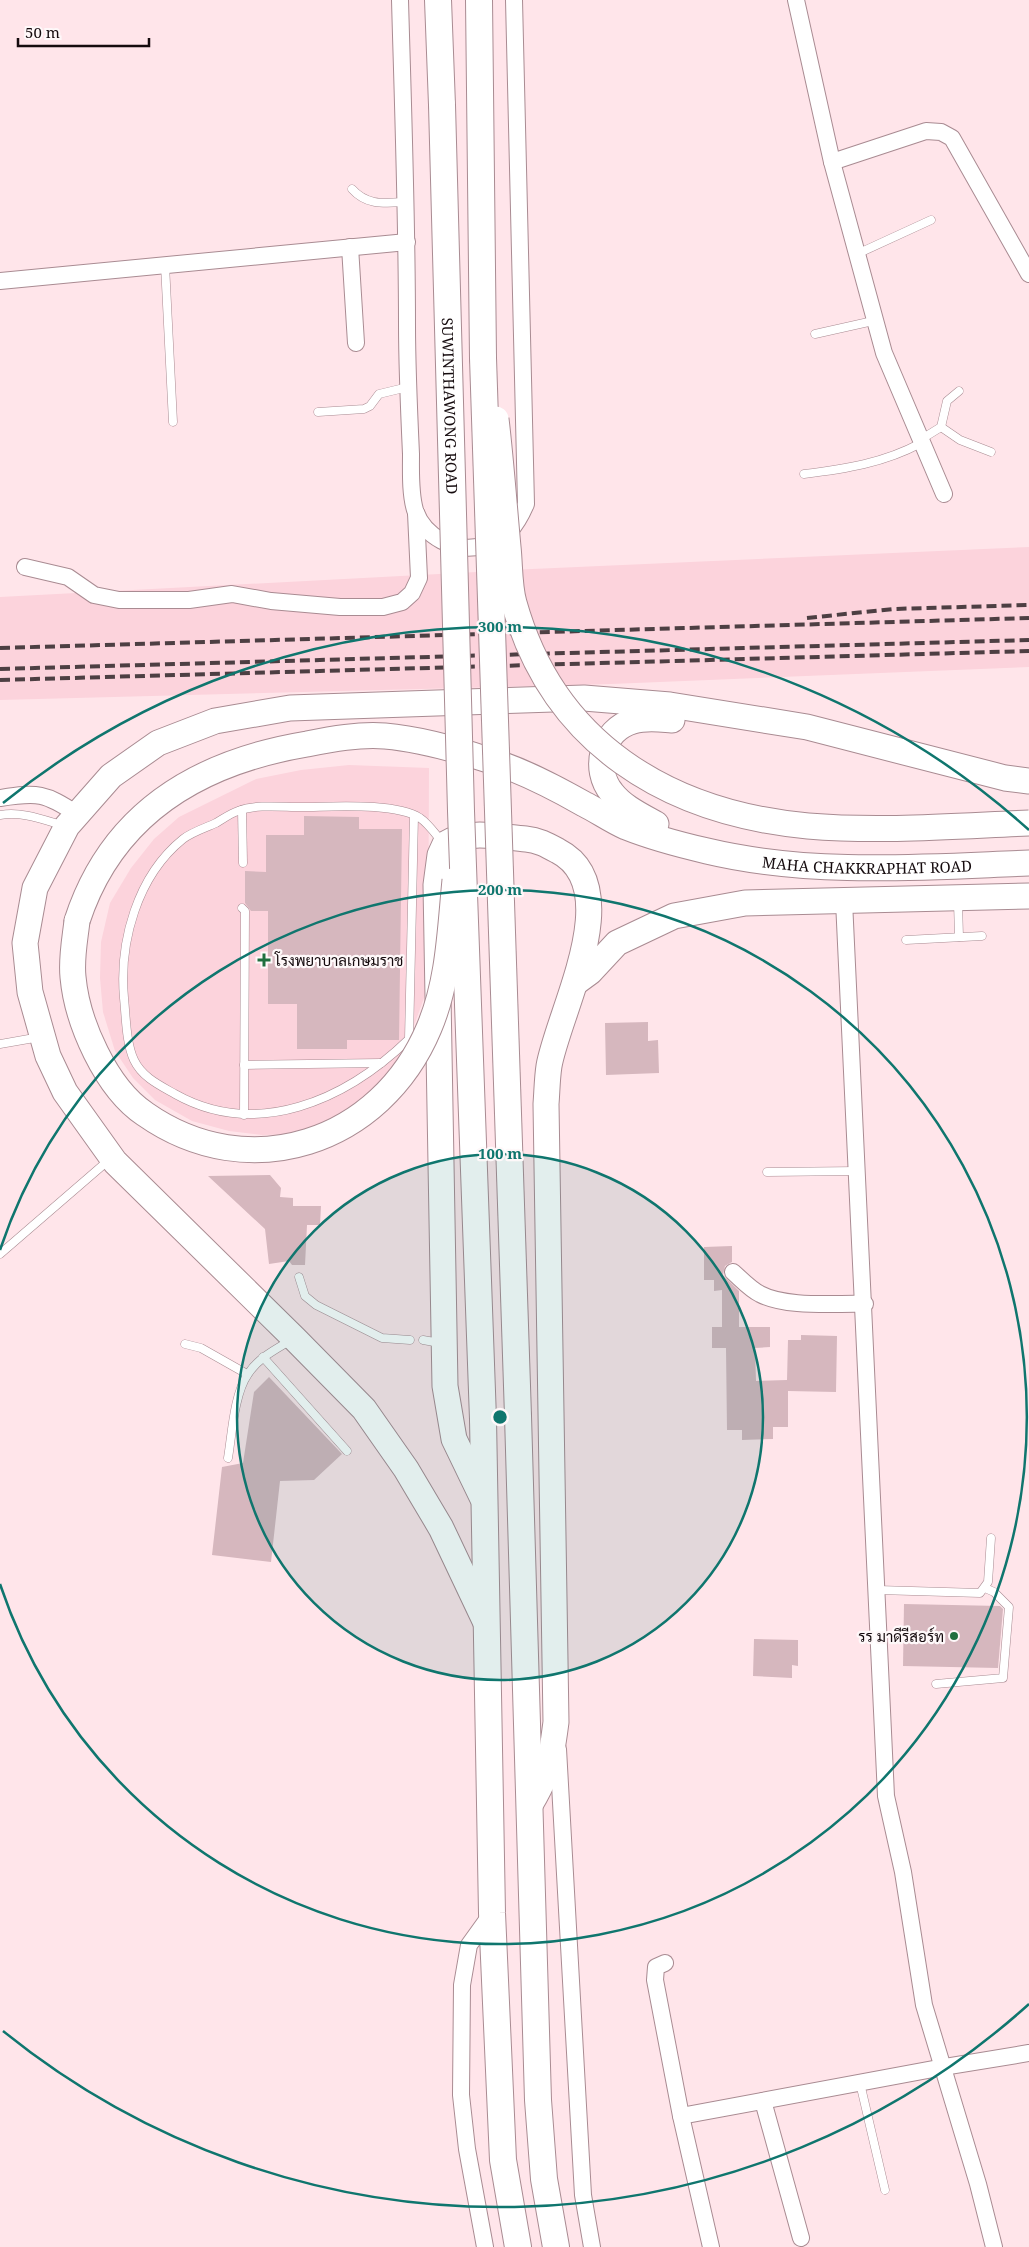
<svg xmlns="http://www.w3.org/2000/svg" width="1029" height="2247" font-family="'Noto Serif',Sarabun,serif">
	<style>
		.built { fill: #fcd3dc }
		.building { fill: #d6b7be }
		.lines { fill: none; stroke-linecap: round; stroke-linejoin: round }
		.service-casing { stroke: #a98b92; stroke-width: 9 }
		.minor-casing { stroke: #a98b92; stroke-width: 18 }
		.primary-casing { stroke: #a98b92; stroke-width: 27 }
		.trunk-casing { stroke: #a98b92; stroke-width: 28 }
		.service { stroke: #fff; stroke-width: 8 }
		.minor { stroke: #fff; stroke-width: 16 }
		.primary { stroke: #fff; stroke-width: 25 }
		.trunk { stroke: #fff; stroke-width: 26 }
		.rail { stroke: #4d3f43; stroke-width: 4; stroke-dasharray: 10 5; stroke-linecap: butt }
		.primary-bridge-casing { stroke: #a98b92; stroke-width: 27; stroke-linecap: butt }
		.trunk-bridge-casing { stroke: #a98b92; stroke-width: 28; stroke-linecap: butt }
		.primary-bridge { stroke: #fff; stroke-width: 25 }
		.trunk-bridge { stroke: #fff; stroke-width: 26 }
		.ring { fill: none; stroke: #0f766e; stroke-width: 2.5 }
		.poi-dot { fill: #206f3f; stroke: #fef8f9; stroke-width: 2 }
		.labels { text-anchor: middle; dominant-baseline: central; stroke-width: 4.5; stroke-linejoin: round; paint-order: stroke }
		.street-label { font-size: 15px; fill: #150b0e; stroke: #fef8f9 }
		.poi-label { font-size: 15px; fill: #150b0e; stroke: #fef8f9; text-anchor: start }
		.centre { fill: #0f766e; stroke: #fef8f9; stroke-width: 2.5 }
		.ring-label { font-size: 15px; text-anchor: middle; font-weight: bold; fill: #0f766e; stroke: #fef8f9; stroke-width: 4.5; stroke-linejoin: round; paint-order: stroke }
	</style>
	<rect width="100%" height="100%" fill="#ffe5ea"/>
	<!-- built -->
	<g class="built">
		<path d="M1029 547V667L611 684 0 700V597L532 569Z"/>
		<path d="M349 765 429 768 428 987 407 1045 389 1072 358 1104 334 1120 300 1134 262 1135 229 1131 192 1121 155 1100 133 1078 115 1051 103 1012 100 978 101 942 110 903 131 868 154 839 179 817 256 779 301 770Z"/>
	</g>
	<!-- building -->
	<g class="building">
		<path d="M304 816 359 817V829H402L399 1040H347V1049H297V1004H268V911H251L245 903V871L266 872V835H304Z"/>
		<path d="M648 1022V1041L658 1040 659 1073 606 1075 605 1023Z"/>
		<path d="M270 1175 281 1188 280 1197 293 1198V1206H321L320 1225H307L305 1265H292L289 1261 269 1264 265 1229 208 1176Z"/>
		<path d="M732 1246V1262L725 1266 723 1275 739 1291V1327H770V1347L755 1348 756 1381 787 1380 788 1340H801V1335L837 1336 836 1392 788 1391V1427H773V1439L742 1440V1430H727L726 1348H712V1327H722V1290L714 1291V1280H704V1247Z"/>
		<path d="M269 1377 342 1454 314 1480 280 1481 271 1562 212 1555 222 1467 243 1463 254 1392Z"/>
		<path d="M904 1604 1000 1606 1003 1609 998 1668 903 1666Z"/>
		<path d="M754 1639 798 1640V1666L792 1665V1678L753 1676Z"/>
	</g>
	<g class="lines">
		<!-- service casing -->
		<g class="service-casing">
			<g id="service">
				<path d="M352 189C367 206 385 203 406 202"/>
				<path d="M857 254 931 220"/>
				<path d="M165 265 173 422"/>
				<path d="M815 334 873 321"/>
				<path d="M318 412 364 409 370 406 379 394 408 387"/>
				<path d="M941 427 960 440 991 452"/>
				<path d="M920 440 941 427 947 401 959 391"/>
				<path d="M804 474C845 469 884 463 921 443"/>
				<path d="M242 810 243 863"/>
				<path d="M0 815C22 811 44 820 65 826"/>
				<path d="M414 816 409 1039C346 1100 257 1140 175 1094 159 1085 142 1077 134 1060 126 1043 126 1017 124 998 119 942 137 876 183 839 192 832 205 828 216 823 223 819 231 813 238 811 257 804 281 807 301 807 332 807 394 802 420 818 429 824 436 835 443 843"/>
				<path d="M958 902 959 937"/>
				<path d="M242 908 245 911 244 1115"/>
				<path d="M906 940 982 936"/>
				<path d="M0 1044 40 1037"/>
				<path d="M244 1065 381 1063"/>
				<path d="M767 1172 858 1171"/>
				<path d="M0 1254 110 1159"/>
				<path d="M299 1277 305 1296 316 1305 382 1338 410 1340"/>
				<path d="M423 1340 440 1343"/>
				<path d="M185 1344 201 1348 247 1374"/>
				<path d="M263 1357 347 1451"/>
				<path d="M228 1458C232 1434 234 1394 248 1374 258 1358 275 1350 291 1340"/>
				<path d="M878 1590 980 1593 988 1582 991 1538"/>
				<path d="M936 1684 1003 1678 1009 1607 994 1592 985 1588"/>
				<path d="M860 2083 885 2190"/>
			</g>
		</g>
		<!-- minor casing -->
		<g class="minor-casing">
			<g id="minor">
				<path d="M400 0C403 108 407 217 407 325 407 368 409 411 411 454 411 472 410 493 415 510 424 537 455 553 482 546 506 541 517 525 526 504L514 0"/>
				<path d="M796 0 832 162 926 131 941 132 952 138 1029 274"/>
				<path d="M832 162 884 353 944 494"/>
				<path d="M350 247 356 343"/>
				<path d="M0 281 407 242"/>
				<path d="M25 567 68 577 94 595 119 600H189L232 594 271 601 340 607H383L402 602 412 593 419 578 416 513"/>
				<path d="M0 798C38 792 45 793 77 814"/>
				<path d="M844 901 886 1796 903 1872 924 2005 978 2184 994 2247"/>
				<path d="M733 1272C741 1279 750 1289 760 1294 786 1308 835 1303 865 1304"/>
				<path d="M558 1749 583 2195 592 2247"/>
				<path d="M665 1963 656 1967 655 1980 681 2116 711 2247"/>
				<path d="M763 2101 801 2238"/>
				<path d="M681 2116 944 2067 1029 2053"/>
				<path d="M485 2247 467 2149 461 2095 462 1985 469 1945 492 1913"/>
			</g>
		</g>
		<!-- primary casing -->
		<g class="primary-casing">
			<g id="primary">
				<path d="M656 824C640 815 623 807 612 793 592 769 602 730 633 721 646 717 659 719 672 720"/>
				<path id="s1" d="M77 921C112 813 199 762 307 744 332 739 359 734 385 736 420 739 455 749 488 760 522 770 554 787 584 804 598 811 612 821 626 827 651 837 681 845 707 851 812 876 923 867 1029 863"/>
				<path d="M575 983 590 972 617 943 674 916 745 903 1029 896"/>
				<path d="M482 1497 454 1439 445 1386 436 885 440 855 445 844C468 829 500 837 526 839 538 840 547 845 558 851 628 887 558 1013 549 1066 547 1079 547 1092 546 1104L556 1722C551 1760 550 1771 530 1805"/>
				<path d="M486 1623 441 1528 406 1469 364 1409 294 1338 115 1162 65 1092 48 1056 30 992 25 943 35 888 67 826 111 776 158 743 215 721 290 708 584 698 670 705 807 727 1005 778 1029 781"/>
			</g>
		</g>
		<!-- trunk casing -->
		<g class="trunk-casing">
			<g id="trunk">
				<path d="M438 0 442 105"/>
				<path d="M479 0 483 358"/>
				<path d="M518 1416 538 2100 544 2179 556 2247"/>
				<path d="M483 1419 492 1913 503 2160 518 2247"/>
			</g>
		</g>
		<!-- service -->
		<use href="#service" class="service"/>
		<!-- minor -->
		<use href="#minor" class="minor"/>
		<!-- primary -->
		<use href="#primary" class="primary"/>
		<!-- trunk -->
		<use href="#trunk" class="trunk"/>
		<!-- rail -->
		<g class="rail">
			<path d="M807 618 893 609 1029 605"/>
			<path d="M0 648 1029 618"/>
			<path d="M0 669 1029 640"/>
			<path d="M0 680 1029 651"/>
		</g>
		<!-- primary-bridge casing -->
		<g class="primary-bridge-casing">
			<g id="primary-bridge">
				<path d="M496 419C501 461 504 504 508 547 510 565 509 586 514 603 553 743 667 813 808 826 881 832 956 826 1029 823"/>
				<path d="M77 921C75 939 71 958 73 977 77 1022 106 1088 145 1114 249 1187 381 1143 429 1028 449 981 450 930 455 880"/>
			</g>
		</g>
		<!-- trunk-bridge casing -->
		<g class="trunk-bridge-casing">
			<g id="trunk-bridge">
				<path id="s2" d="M442 105 461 811 483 1419"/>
				<path d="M483 358 518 1416"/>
			</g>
		</g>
		<!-- primary-bridge -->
		<use href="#primary-bridge" class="primary-bridge"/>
		<!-- trunk-bridge -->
		<use href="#trunk-bridge" class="trunk-bridge"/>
	</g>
	<!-- distance rings -->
	<circle cx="500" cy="1417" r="263" fill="#0f766e" fill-opacity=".12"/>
	<g class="ring">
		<circle cx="500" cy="1417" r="263"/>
		<path d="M0 1250A527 527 0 1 1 0 1584"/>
		<path d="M1029 2004A790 790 0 0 1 3 2031M3 803A790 790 0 0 1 1029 830"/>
	</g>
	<!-- markers -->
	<g class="poi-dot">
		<path d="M261.5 952.5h5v5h5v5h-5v5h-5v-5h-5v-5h5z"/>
		<circle cx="954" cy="1636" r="5"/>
	</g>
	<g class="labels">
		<!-- street labels -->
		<g class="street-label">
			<text stroke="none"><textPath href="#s2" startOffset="301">SUWINTHAWONG ROAD</textPath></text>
			<text stroke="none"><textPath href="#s1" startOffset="891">MAHA CHAKKRAPHAT ROAD</textPath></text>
		</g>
		<!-- poi labels -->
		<g class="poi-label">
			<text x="275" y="960">โรงพยาบาลเกษมราช</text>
			<text x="944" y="1636" text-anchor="end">รร มาดีรีสอร์ท</text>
		</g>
	</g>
	<circle cx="500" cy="1417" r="8" class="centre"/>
	<g class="ring-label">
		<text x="500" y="632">300 m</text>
		<text x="500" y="895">200 m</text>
		<text x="500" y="1159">100 m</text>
	</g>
	<!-- scale -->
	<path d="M18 38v8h131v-8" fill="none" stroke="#150b0e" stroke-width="2.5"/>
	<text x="25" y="38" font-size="15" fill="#150b0e" stroke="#fef8f9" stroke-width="4" paint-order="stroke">50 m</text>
</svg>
